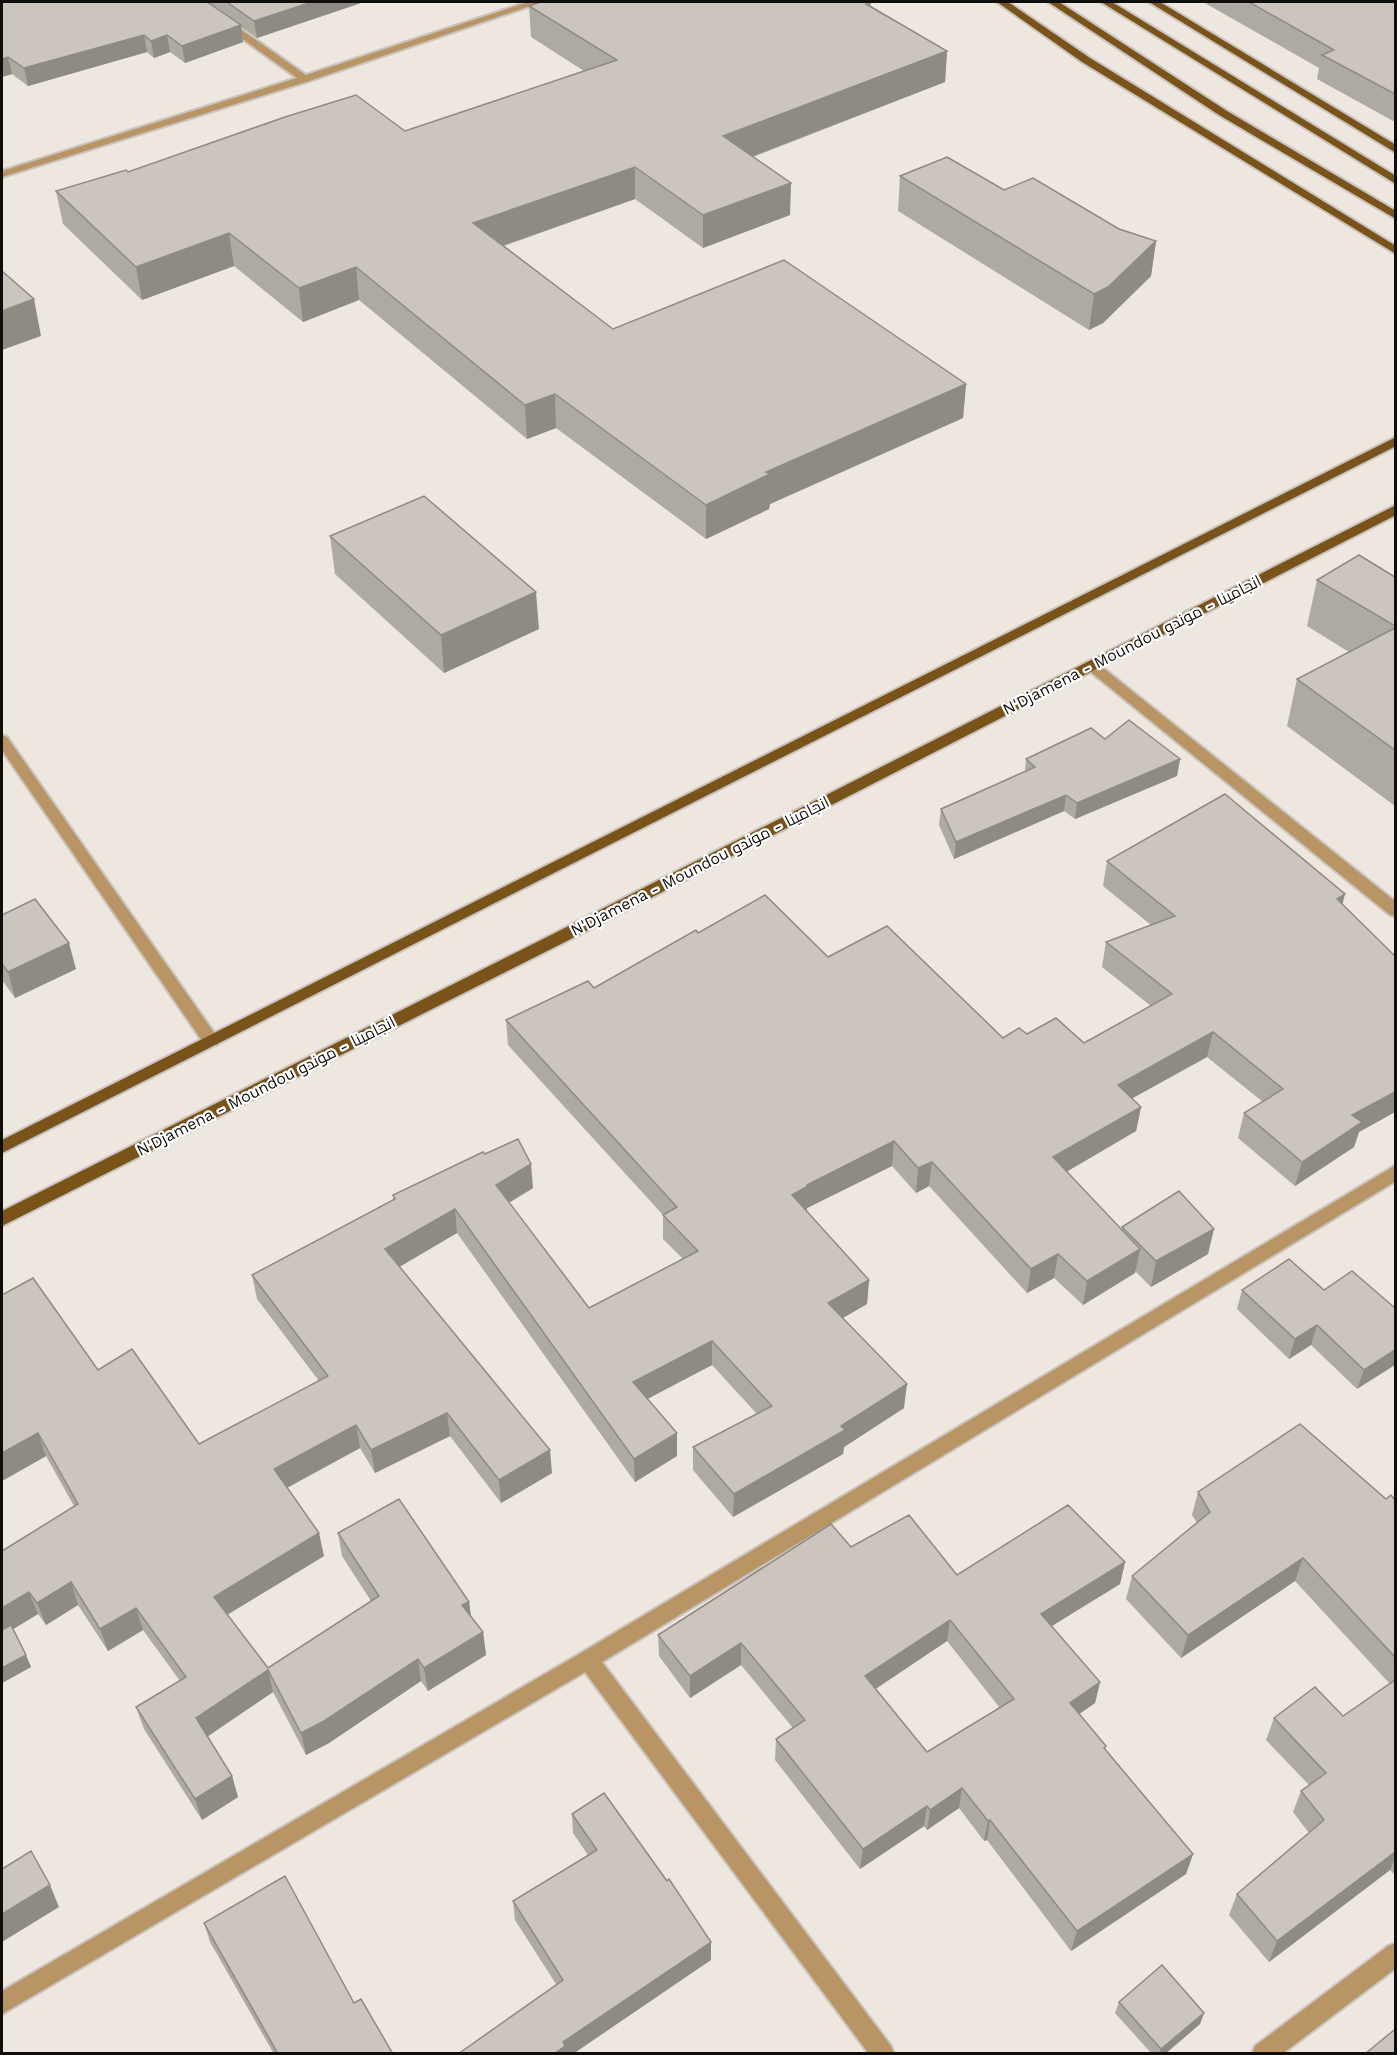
<svg xmlns="http://www.w3.org/2000/svg" width="1397" height="2055" font-family="'Work Sans',Cairo,sans-serif">
	<style>
		.lines { fill: none; stroke-linecap: round; stroke-linejoin: round }
		.minor-casing { stroke: #cac4be; stroke-width: 4 }
		.primary-casing { stroke: #cac4be; stroke-width: 4 }
		.minor { fill: #b99464; fill-rule: evenodd }
		.primary { fill: #79531a; fill-rule: evenodd }
		.wall { fill: #afa9a3; fill-rule: evenodd }
		.shaded-wall { fill: #8e8a84 }
		.building { fill: #cbc5bd; stroke: #8e8a84; stroke-width: 1.5; fill-rule: evenodd }
		.labels { text-anchor: middle; dominant-baseline: central; stroke-width: 4.5; stroke-linejoin: round; paint-order: stroke }
		.street-label { font-size: 16px; fill: #100e0b; stroke: #fff }
	</style>
	<rect width="100%" height="100%" fill="#eee7e0"/>
	<g class="lines">
		<!-- minor casing -->
		<g class="minor-casing">
			<g id="minor">
				<path d="M191 2H202L306 75 528 2H542L309 81 2 177V171L297 78Z"/>
				<path d="M1092 661 1097 663 1396 902V916L1390 915 1087 669 1085 666Z"/>
				<path d="M2 735 7 737 217 1037 219 1041 217 1045H205L2 750Z"/>
				<path d="M1396 1165V1181L602 1662 891 2046 894 2054H869L585 1672 2 2014V1991L581 1653Z"/>
				<path d="M1396 1943V1968L1282 2054H1252L1255 2046 1388 1946Z"/>
			</g>
		</g>
		<!-- primary casing -->
		<g class="primary-casing">
			<g id="primary">
				<path d="M997 2H1008L1090 58 1396 246V254L1082 62Z"/>
				<path d="M1048 2H1059L1227 111 1396 211V219L1219 115Z"/>
				<path d="M1101 2H1112L1396 176V184Z"/>
				<path d="M1149 2H1160L1396 145V153Z"/>
				<path d="M1396 437V446L2 1153V1140Z"/>
				<path d="M1396 505V515L563 943 2 1226V1211L551 935Z"/>
			</g>
		</g>
		<!-- minor -->
		<use href="#minor" class="minor"/>
		<!-- primary -->
		<use href="#primary" class="primary"/>
	</g>
	<!-- wall -->
	<g class="wall">
		<path d="M2 2H364L257 38 241 27 243 42 185 63 170 52 154 58 147 52 28 86 12 74 2 77Z"/>
		<path d="M871 2V6L947 51 945 82 753 157 790 215 703 248 635 199 504 246 613 329 966 384 963 418 770 504 769 509 706 539 556 428 527 439 359 300 303 322 234 266 142 300 63 224 56 191 128 172 405 131 584 71 531 37 529 6Z"/>
		<path d="M1203 2H1395V122L1317 79 1319 68Z"/>
		<path d="M900 176 1004 190 1156 241 1151 276 1103 323 1089 330 898 211Z"/>
		<path d="M330 536 539 629 444 673 335 574Z"/>
		<path d="M1395 577V806L1287 726 1297 679 1349 652 1307 626 1317 580Z"/>
		<path d="M1105 739 1180 759 1177 776 1075 819 1064 811 954 859 939 825 941 809 1025 771 1026 759Z"/>
		<path d="M1107 861 1342 904 1395 956V1112L1359 1132 1354 1147 1295 1186 1238 1138 1244 1113 1263 1102 1207 1057 1132 1098 1141 1107 1136 1131 1066 1172 1122 1230V1227L1208 1254 1151 1287 1135 1271V1273L1083 1305 1054 1278 1027 1293 929 1186 916 1193 892 1166 807 1208V1211L869 1280 867 1304 843 1318 904 1408 844 1447 843 1454 733 1517 693 1470V1447L757 1414 712 1365 647 1399 677 1456 635 1482 457 1233 399 1267 552 1473 501 1503 450 1436 375 1473 360 1448 287 1488 324 1556 227 1615 268 1668 371 1601 342 1556 338 1533 469 1602 471 1616 483 1632 486 1655 428 1691 421 1681 329 1743 306 1755 273 1692 207 1737 232 1776 238 1797 202 1820 144 1729 136 1707 180 1681 143 1630 108 1651 78 1605 46 1625 38 1614 13 1629 31 1667 2 1683V1551L74 1506 46 1456 2 1481V1295L98 1370 199 1444 319 1381 257 1299 252 1275 393 1200V1195L485 1154 533 1188 509 1203 589 1308 683 1259 663 1239V1215L508 1045 506 1020 594 988 698 933 828 957 1003 1038 1027 1034 1084 1043 1151 1006 1102 967 1106 942 1151 925 1103 886Z"/>
		<path d="M2 915 76 969 15 998 2 980Z"/>
		<path d="M1242 1290H1324L1395 1308 1357 1389 1311 1345 1289 1359 1237 1309Z"/>
		<path d="M1198 1492 1395 1500V1873L1394 1874 1390 1870 1269 1962 1229 1915 1237 1894 1309 1833 1293 1812 1301 1791 1309 1785 1266 1740 1274 1718 1343 1716 1390 1684 1295 1581 1181 1658 1126 1599 1132 1576 1197 1523 1192 1515Z"/>
		<path d="M851 1547 957 1575 1125 1562 1120 1584 1052 1626 1100 1682 1095 1703 1079 1714 1106 1746 1105 1749 1193 1854 1186 1874 1071 1951 987 1840 984 1841 959 1808 927 1830 924 1826 860 1869 775 1760 776 1739 793 1728 741 1665 690 1698 659 1656 658 1635ZM947 1641 1000 1708 927 1752 876 1689Z"/>
		<path d="M572 1814 711 1942V1960L556 1984 515 1920 513 1901 588 1855 573 1833Z"/>
		<path d="M204 1923 354 2003 274 2054 210 1942Z"/>
		<path d="M1119 2002 1204 2013 1200 2024 1165 2054H1152L1115 2013Z"/>
	</g>
	<!-- shaded-wall -->
	<g class="shaded-wall">
		<path d="M312 2H364L257 38 254 21Z"/>
		<path d="M241 25 243 42 185 63 182 46Z"/>
		<path d="M144 35 147 52 28 86 24 68Z"/>
		<path d="M167 35 170 52 154 58 151 41Z"/>
		<path d="M947 51 945 82 722 168 723 136Z"/>
		<path d="M8 57 12 74 2 77V59Z"/>
		<path d="M635 167V199L476 255 473 223Z"/>
		<path d="M791 183 790 215 703 248V215Z"/>
		<path d="M229 233 234 266 142 300 136 267Z"/>
		<path d="M1156 241 1151 276 1103 323 1089 330 1094 294Z"/>
		<path d="M356 267 359 300 303 322 299 288Z"/>
		<path d="M34 299 41 336 2 350V311Z"/>
		<path d="M966 384 963 418 770 504 769 509 706 539V505L766 472Z"/>
		<path d="M555 394 556 428 527 439 525 405Z"/>
		<path d="M536 592 539 629 444 673 441 635Z"/>
		<path d="M1180 759 1177 776 1075 819 1077 803Z"/>
		<path d="M1066 795 1064 811 954 859 956 842Z"/>
		<path d="M1345 894 1339 919 1337 899Z"/>
		<path d="M69 943 76 969 15 998 8 972Z"/>
		<path d="M1213 1032 1207 1057 1113 1109 1118 1085Z"/>
		<path d="M1395 1092V1112L1359 1132 1354 1147 1295 1186 1302 1162 1352 1115Z"/>
		<path d="M1141 1107 1136 1131 1049 1182 1053 1157Z"/>
		<path d="M894 1141 892 1166 807 1208V1211L791 1219 792 1195 807 1185Z"/>
		<path d="M932 1162 929 1186 916 1193 918 1168Z"/>
		<path d="M531 1164 533 1188 498 1209 496 1185Z"/>
		<path d="M455 1209 457 1233 389 1273 385 1249Z"/>
		<path d="M1214 1229 1208 1254 1151 1287 1156 1261Z"/>
		<path d="M1140 1249 1135 1273 1083 1305 1087 1281Z"/>
		<path d="M1058 1254 1054 1278 1027 1293 1031 1269Z"/>
		<path d="M869 1280 867 1304 827 1327 828 1303Z"/>
		<path d="M1317 1325 1311 1345 1289 1359 1295 1339Z"/>
		<path d="M712 1341V1365L634 1406 633 1382Z"/>
		<path d="M1395 1350V1365L1357 1389 1364 1370Z"/>
		<path d="M907 1384 904 1408 844 1447 843 1454 733 1517 734 1494Z"/>
		<path d="M447 1413 450 1436 375 1473 371 1450Z"/>
		<path d="M356 1425 360 1448 279 1492 274 1469Z"/>
		<path d="M38 1433 46 1456 2 1481V1453Z"/>
		<path d="M677 1433V1456L635 1482 634 1459Z"/>
		<path d="M550 1450 552 1473 501 1503 499 1480Z"/>
		<path d="M319 1533 324 1556 220 1619 214 1597Z"/>
		<path d="M1303 1558 1295 1581 1181 1658 1188 1635Z"/>
		<path d="M1125 1562 1120 1584 1037 1635 1041 1614Z"/>
		<path d="M71 1582 78 1605 46 1625 37 1603Z"/>
		<path d="M29 1592 38 1614 2 1636V1608Z"/>
		<path d="M469 1602 472 1624 462 1605Z"/>
		<path d="M136 1608 143 1630 108 1651 100 1629Z"/>
		<path d="M950 1620 947 1641 863 1697 865 1676Z"/>
		<path d="M483 1632 486 1655 428 1691 424 1668Z"/>
		<path d="M741 1643V1665L690 1698V1676Z"/>
		<path d="M26 1655 31 1667 2 1683V1668Z"/>
		<path d="M418 1659 421 1681 329 1743 306 1755 301 1733Z"/>
		<path d="M268 1670 273 1692 202 1740 196 1718Z"/>
		<path d="M1100 1682 1095 1703 1065 1724 1070 1703Z"/>
		<path d="M232 1776 238 1797 202 1820 195 1799Z"/>
		<path d="M962 1788 959 1808 927 1830 930 1810Z"/>
		<path d="M927 1806 924 1826 860 1869 863 1849Z"/>
		<path d="M990 1820 987 1840 984 1841 988 1821Z"/>
		<path d="M1395 1852V1858L1390 1870 1269 1962 1277 1941Z"/>
		<path d="M1193 1854 1186 1874 1071 1951 1077 1931Z"/>
		<path d="M50 1885 59 1907 2 1942V1914Z"/>
		<path d="M711 1942V1960L573 2054H554L563 2042Z"/>
		<path d="M1204 2013 1200 2024 1165 2054H1160L1161 2049Z"/>
	</g>
	<!-- building -->
	<g class="building">
		<path d="M2 2H207L241 25 182 46 167 35 151 41 144 35 24 68 8 57 2 59Z"/>
		<path d="M227 2H312L254 21Z"/>
		<path d="M541 2H871L866 4 947 51 723 136 791 183 703 215 635 167 473 223 613 329 784 260 966 384 766 472 770 474 706 505 555 394 525 405 356 267 299 288 229 233 136 267 56 191 126 170 128 172 285 117 356 95 405 131 617 60 529 6Z"/>
		<path d="M1249 2H1395V94L1322 55 1334 50Z"/>
		<path d="M947 157 1004 190 1033 178 1119 229 1156 241 1108 287 1094 294 900 176Z"/>
		<path d="M2 271 34 299 2 311Z"/>
		<path d="M424 496 536 592 441 635 330 536Z"/>
		<path d="M1359 555 1395 577V626L1317 580Z"/>
		<path d="M1395 628V750L1297 679Z"/>
		<path d="M1129 720 1180 759 1077 803 1066 795 956 842 941 809 1035 767 1026 759 1091 728 1105 739Z"/>
		<path d="M1225 794 1345 894 1337 899 1395 956V1092L1352 1115 1362 1122 1302 1162 1244 1113 1283 1089 1213 1032 1118 1085 1141 1107 1053 1157 1140 1249 1087 1281 1058 1254 1031 1269 932 1162 918 1168 894 1141 807 1185 808 1186 792 1195 869 1280 828 1303 907 1384 841 1426 845 1430 734 1494 693 1447 772 1406 712 1341 633 1382 677 1433 634 1459 455 1209 385 1249 550 1450 499 1480 447 1413 371 1450 356 1425 274 1469 319 1533 214 1597 268 1668 379 1596 338 1533 399 1499 469 1602 462 1605 483 1632 424 1668 418 1659 324 1721 301 1733 268 1670 196 1718 232 1776 195 1799 136 1707 186 1677 136 1608 100 1629 71 1582 37 1603 29 1592 2 1608V1551L78 1504 38 1433 2 1453V1295L33 1278 98 1370 132 1349 199 1444 328 1376 252 1275 395 1199 393 1195 483 1152 485 1154 518 1139 531 1164 496 1185 589 1308 698 1251 663 1215 677 1207 506 1020 588 981 594 988 696 930 698 933 765 895 828 957 887 926 1003 1038 1019 1028 1027 1034 1056 1018 1084 1043 1172 994 1106 942 1175 916 1107 861Z"/>
		<path d="M35 899 69 943 8 972 2 964V915Z"/>
		<path d="M1179 1191 1214 1229 1156 1261 1122 1227Z"/>
		<path d="M1289 1259 1324 1290 1352 1271 1395 1308V1350L1364 1370 1317 1325 1295 1339 1242 1290Z"/>
		<path d="M1300 1424 1386 1499 1391 1495 1395 1500V1657L1303 1558 1188 1635 1132 1576 1210 1512 1198 1492Z"/>
		<path d="M1068 1505 1125 1562 1041 1614 1100 1682 1070 1703 1106 1746 1104 1748 1193 1854 1077 1931 990 1820 988 1821 962 1788 930 1810 927 1806 863 1849 776 1739 805 1720 741 1643 690 1676 658 1635 831 1524 851 1547 909 1515 957 1575ZM950 1620 1014 1699 927 1752 865 1676Z"/>
		<path d="M11 1625 26 1655 2 1668V1630Z"/>
		<path d="M1395 1680V1852L1277 1941 1237 1894 1324 1820 1301 1791 1326 1773 1274 1718 1315 1687 1343 1716Z"/>
		<path d="M604 1793 667 1881 669 1879 711 1942 563 2042 565 2046 554 2054H458L563 1980 513 1901 597 1850 572 1814Z"/>
		<path d="M31 1851 50 1885 2 1914V1869Z"/>
		<path d="M285 1876 354 2003 361 1999 393 2054H274L277 2052 204 1923Z"/>
		<path d="M1162 1965 1204 2013 1161 2049 1119 2002Z"/>
		<path d="M1394 2030 1395 2031V2054H1365Z"/>
	</g>
	<g class="labels">
		<!-- street labels -->
		<g class="street-label">
			<text transform="translate(1132 645) rotate(-27)">N'Djamena - Moundou انجامينا - موندو</text>
			<text transform="translate(700 866) rotate(-27)">N'Djamena - Moundou انجامينا - موندو</text>
			<text transform="translate(266 1086) rotate(-27)">N'Djamena - Moundou انجامينا - موندو</text>
		</g>
	</g>
	<!-- border -->
	<rect width="1397" height="2055" fill="none" stroke="#100e0b" stroke-width="6"/>
</svg>
